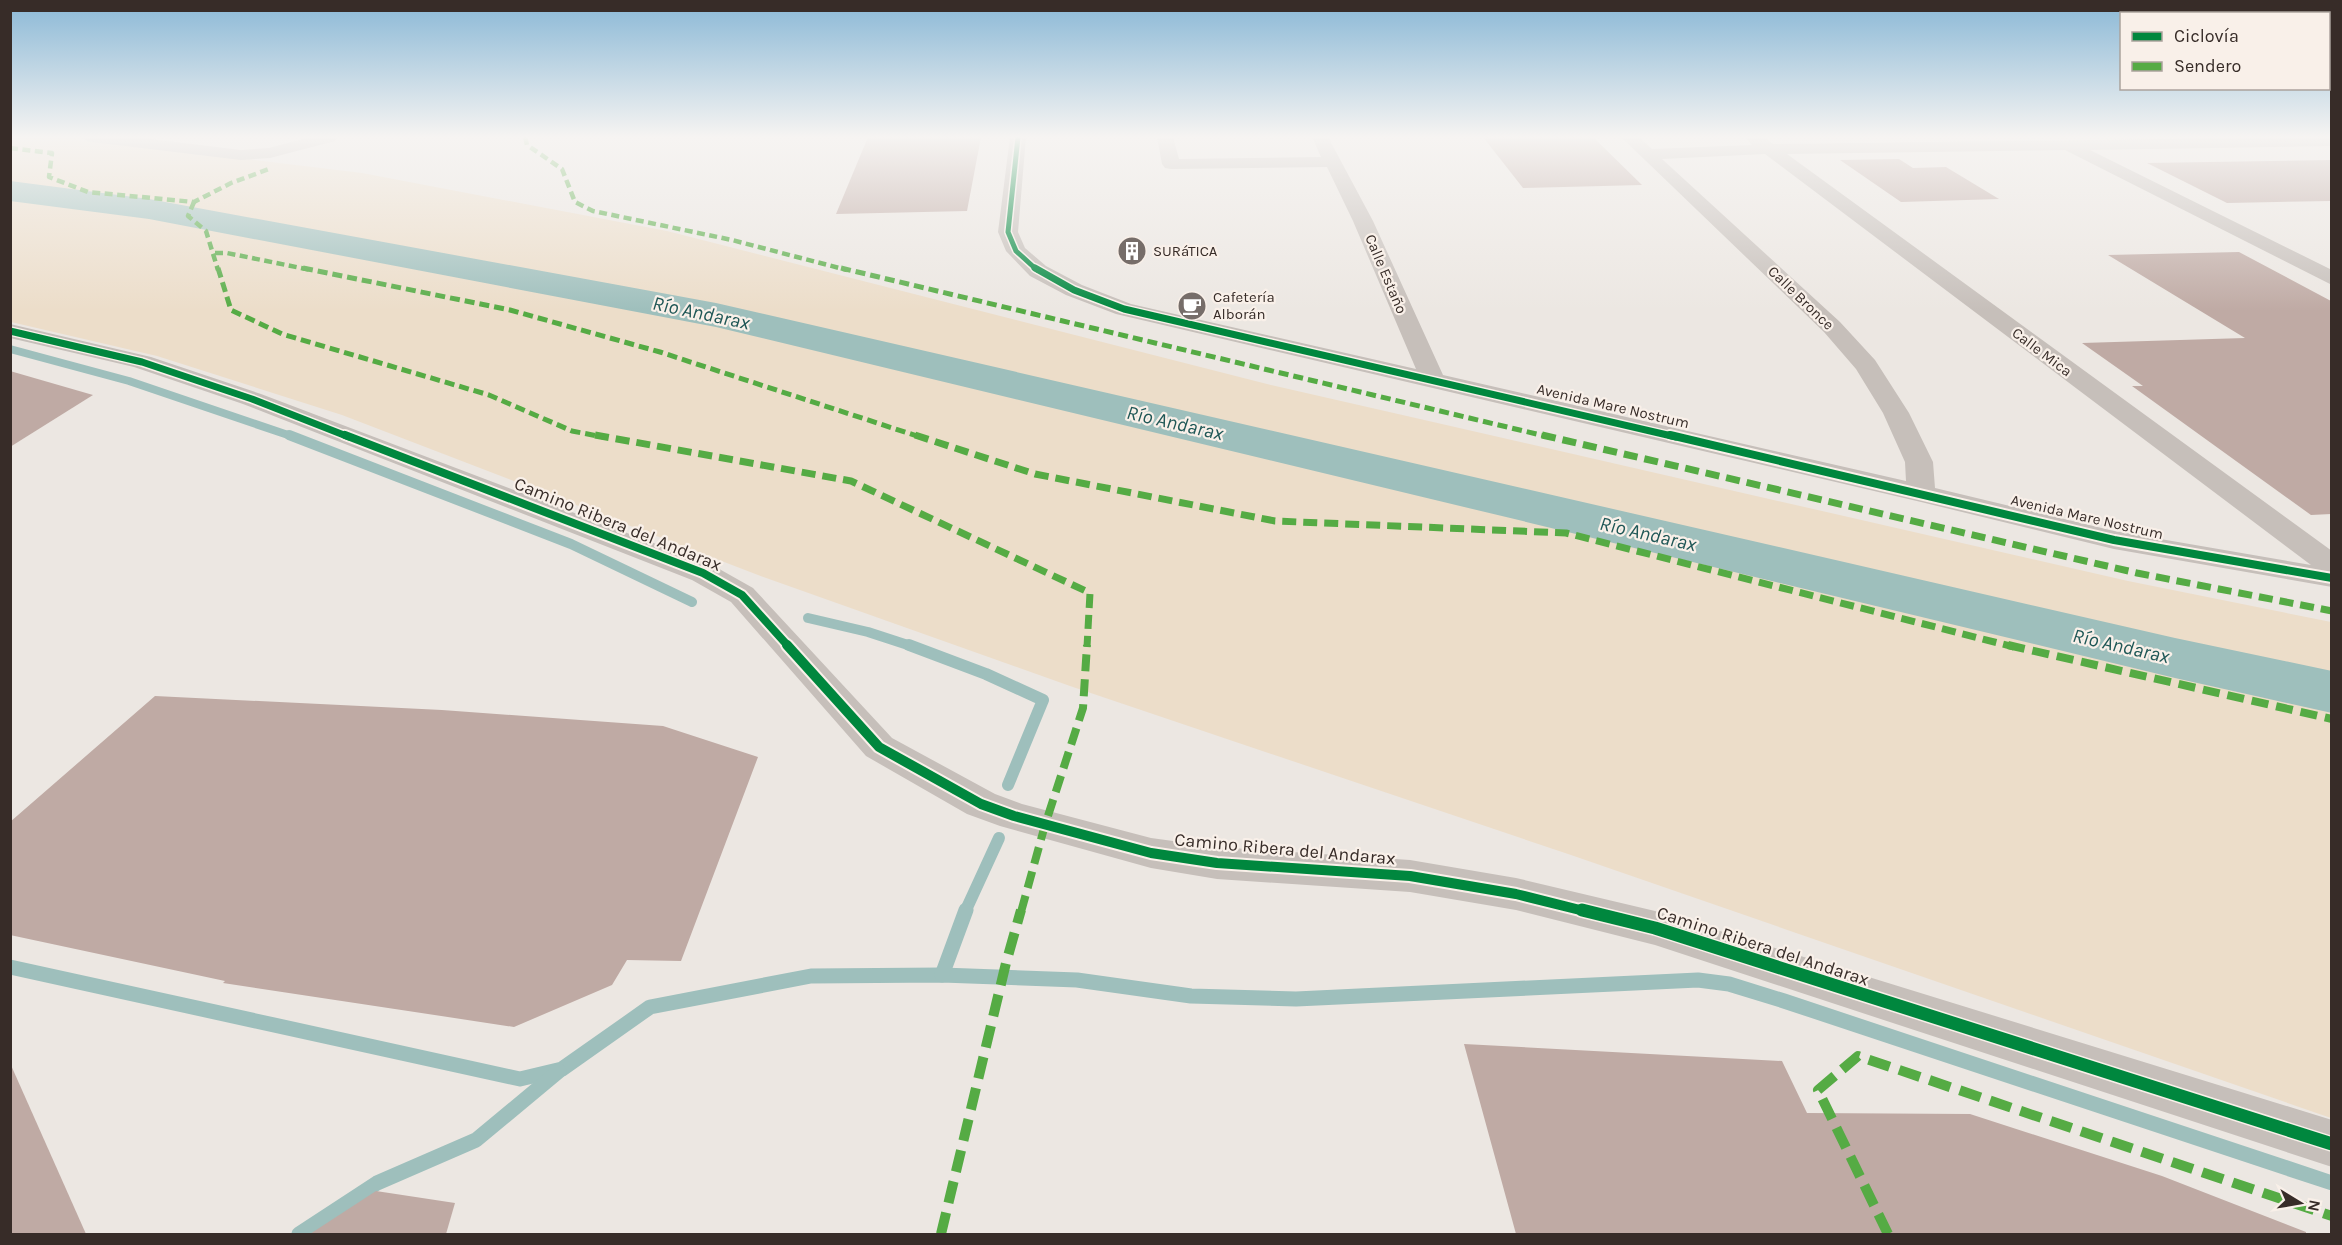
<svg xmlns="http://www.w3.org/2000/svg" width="2342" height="1245" font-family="Karla,sans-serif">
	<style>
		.sand { fill: #ecddc9 }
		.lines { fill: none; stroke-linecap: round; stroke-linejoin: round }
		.stream-far3 { stroke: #9ebfbc; stroke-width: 8 }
		.stream-far2 { stroke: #9ebfbc; stroke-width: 10 }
		.stream-far1 { stroke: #9ebfbc; stroke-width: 12 }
		.stream { stroke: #9ebfbc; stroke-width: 15 }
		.river { fill: #9ebfbc; fill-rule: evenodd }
		.building { fill: #bfaaa4 }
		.minor { fill: #c6bfba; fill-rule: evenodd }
		.quiet-far4 { stroke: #55ab44; stroke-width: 4.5; stroke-dasharray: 8 4.5; stroke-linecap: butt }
		.quiet-far3 { stroke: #55ab44; stroke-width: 5; stroke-dasharray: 10 5; stroke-linecap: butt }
		.quiet-far2 { stroke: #55ab44; stroke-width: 7; stroke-dasharray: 14 7; stroke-linecap: butt }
		.quiet-far1 { stroke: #55ab44; stroke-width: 8; stroke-dasharray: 17 8; stroke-linecap: butt }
		.quiet { stroke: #55ab44; stroke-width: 10; stroke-dasharray: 22 10; stroke-linecap: butt }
		.cycleway-far4-casing { stroke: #f9f0e9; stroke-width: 8 }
		.cycleway-far3-casing { stroke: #f9f0e9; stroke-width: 10 }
		.cycleway-far2-casing { stroke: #f9f0e9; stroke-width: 12 }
		.cycleway-far1-casing { stroke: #f9f0e9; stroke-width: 14 }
		.cycleway-casing { stroke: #f9f0e9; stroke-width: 16 }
		.cycleway-far4 { stroke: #00873e; stroke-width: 5 }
		.cycleway-far3 { stroke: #00873e; stroke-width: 7 }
		.cycleway-far2 { stroke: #00873e; stroke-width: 8 }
		.cycleway-far1 { stroke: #00873e; stroke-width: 10 }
		.cycleway { stroke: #00873e; stroke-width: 13 }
		.labels { text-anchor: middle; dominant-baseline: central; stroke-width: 4.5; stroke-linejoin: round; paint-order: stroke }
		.far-poi-label { font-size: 15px; fill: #372c28; stroke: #f9f0e9; text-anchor: start }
		.far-street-label { font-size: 15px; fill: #372c28; stroke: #f9f0e9 }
		.street-label { font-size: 18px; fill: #372c28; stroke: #f9f0e9 }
		.water-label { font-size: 20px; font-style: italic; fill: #1f5756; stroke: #f9f0e9 }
	</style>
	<rect width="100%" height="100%" fill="#ece7e2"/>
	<!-- sand -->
	<path class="sand" d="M11 137H61L362 173 667 231 1267 384 2128 581 2331 622V1118L1571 855 1070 686 758 575 342 415 157 356 11 322Z"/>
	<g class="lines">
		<!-- stream-far3 -->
		<path class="stream-far3" d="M10 349 129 381 294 437"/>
		<!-- stream-far2 -->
		<g class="stream-far2">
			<path d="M289 435 571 544 692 602"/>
			<path d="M808 618 868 632 914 647"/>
		</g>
		<!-- stream-far1 -->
		<g class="stream-far1">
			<path d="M909 645 986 674 1043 700 1008 785"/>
			<path d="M965 912 999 838"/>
		</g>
		<!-- stream -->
		<g class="stream">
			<path d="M10 967 520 1079 562 1069 650 1007 811 976 942 975 1077 980 1191 996 1296 999 1698 980 1729 984 1784 1001 2332 1183"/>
			<path d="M942 975 966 910"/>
			<path d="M299 1234 377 1183 476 1140 559 1071"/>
		</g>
		<!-- river -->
		<path class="river" d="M10 181 149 199 716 303 2175 638 2332 671V713L2175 678 716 327 149 219 10 201Z"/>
	</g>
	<!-- building -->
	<g class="building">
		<path d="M868 137H981L967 211 836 214Z"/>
		<path d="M1483 137H1593L1642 185 1523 188Z"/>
		<path d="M1899 159 1913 168 1946 167 1999 199 1901 202 1840 160Z"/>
		<path d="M2331 160V201L2227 203 2147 163Z"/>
		<path d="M2239 252 2331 301V514L2311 515 2132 386H2143L2082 343 2245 338 2108 255Z"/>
		<path d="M10 371 93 395 10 447Z"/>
		<path d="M155 696 442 710 663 726 758 757 681 961 627 960 612 985 514 1027 223 983 225 981 10 935V822Z"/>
		<path d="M1464 1044 1782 1061 1807 1113 1970 1114 2162 1176 2306 1232V1234H1516Z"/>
		<path d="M10 1063 86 1234H10Z"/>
		<path d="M376 1191 455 1203 446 1234H310Z"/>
	</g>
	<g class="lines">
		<!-- minor -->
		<g class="minor">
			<path d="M84 137H134L241 150 269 148 310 137H337L335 141 270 158 241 160 92 142 86 141Z"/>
			<path d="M1010 137H1026L1018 232 1025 248 1046 266 1082 285 1131 304 1416 369 1353 221 1327 167 1171 169 1165 168 1162 164 1157 137H1173L1179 159 1321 157 1312 137H1328L1373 221 1443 375 1906 481 1905 462 1883 413 1856 369 1824 332 1621 137H1639L1652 149 1752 145 1745 137H1764L1773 144 2332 137V146L2090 150 2332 270V285L2065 150 1787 154 2332 551V587L2114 549 1921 502 1116 314 1066 295 1030 276 1006 251 998 232ZM1765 154 2311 565 2114 531 1935 488 1933 462 1909 413 1875 360 1840 322 1662 159Z"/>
			<path d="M10 324 151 357 261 394 714 566 753 588 892 738 995 794 1022 804 1151 838 1217 847 1410 860 1516 878 1655 911 2332 1120V1167L1655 945 1516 910 1410 892 1217 879 1151 868 1000 826 967 814 866 756 731 602 692 580 243 404 134 367 10 338Z"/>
		</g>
		<!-- quiet-far4 -->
		<g class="quiet-far4">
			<path d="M525 137 527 145 562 169 575 202 593 211 732 240 847 270"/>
			<path d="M10 148 52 153 49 177 88 192 194 202 231 183 269 169"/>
			<path d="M194 202 188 216 206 231 218 270"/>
			<path d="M215 253H227L311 270"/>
		</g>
		<!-- quiet-far3 -->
		<g class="quiet-far3">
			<path d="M218 268 231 310 282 334 489 395 572 431 603 437"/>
			<path d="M303 268 510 310 660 352 920 437"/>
			<path d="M841 268 1549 437"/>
		</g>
		<!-- quiet-far2 -->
		<g class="quiet-far2">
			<path d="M595 435 851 481 1090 593 1087 647"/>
			<path d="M915 435 1035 474 1275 521 1566 533 2014 647"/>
			<path d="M1542 435 2137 573 2332 611"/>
		</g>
		<!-- quiet-far1 -->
		<g class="quiet-far1">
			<path d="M2008 645 2332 719"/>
			<path d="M1021 912 1045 825 1083 708 1087 645"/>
		</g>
		<!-- quiet -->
		<g class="quiet">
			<path d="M941 1234 1006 963 1021 910"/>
			<path d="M1888 1234 1818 1090 1858 1056 2332 1216"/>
		</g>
		<!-- cycleway-far4 casing -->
		<g class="cycleway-far4-casing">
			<path id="cycleway-far4" d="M1018 137 1008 232 1016 251 1037 270"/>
		</g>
		<!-- cycleway-far3 casing -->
		<g class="cycleway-far3-casing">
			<g id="cycleway-far3">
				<path d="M1035 268 1074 290 1124 309 1676 437"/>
				<path d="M10 331 142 362 252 399 349 437"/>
			</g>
		</g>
		<!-- cycleway-far2 casing -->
		<g class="cycleway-far2-casing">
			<g id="cycleway-far2">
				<path d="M345 435 703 573 742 595 789 647"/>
				<path d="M1670 435 2114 540 2332 578"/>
			</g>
		</g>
		<!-- cycleway-far1 casing -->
		<g class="cycleway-far1-casing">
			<path id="cycleway-far1" d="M787 645 879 747 981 804 1014 816 1151 853 1217 863 1410 876 1516 894 1588 912"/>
		</g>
		<!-- cycleway casing -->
		<g class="cycleway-casing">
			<path id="cycleway" d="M1582 910 1655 928 2332 1144"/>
		</g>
		<!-- cycleway-far4 -->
		<use href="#cycleway-far4" class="cycleway-far4"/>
		<!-- cycleway-far3 -->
		<use href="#cycleway-far3" class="cycleway-far3"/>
		<!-- cycleway-far2 -->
		<use href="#cycleway-far2" class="cycleway-far2"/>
		<!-- cycleway-far1 -->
		<use href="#cycleway-far1" class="cycleway-far1"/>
		<!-- cycleway -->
		<use href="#cycleway" class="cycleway"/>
	</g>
	<!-- sky -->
	<linearGradient id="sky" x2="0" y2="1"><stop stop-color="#8ab8d6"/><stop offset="0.44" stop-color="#f6f4f2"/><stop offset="1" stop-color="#f6f4f2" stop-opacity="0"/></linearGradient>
	<rect width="2342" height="311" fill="url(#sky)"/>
	<!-- icons -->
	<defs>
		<g id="building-disc" transform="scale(1.5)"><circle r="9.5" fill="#766d69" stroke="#f9f0e9"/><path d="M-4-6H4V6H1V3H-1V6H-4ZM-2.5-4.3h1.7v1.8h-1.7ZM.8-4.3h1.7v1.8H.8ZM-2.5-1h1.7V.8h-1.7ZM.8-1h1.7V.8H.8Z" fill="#fff"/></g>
		<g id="cafe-disc" transform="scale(1.5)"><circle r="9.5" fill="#766d69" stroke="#f9f0e9"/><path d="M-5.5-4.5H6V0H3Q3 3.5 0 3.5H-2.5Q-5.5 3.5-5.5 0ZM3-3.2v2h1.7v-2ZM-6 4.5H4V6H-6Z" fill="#fff"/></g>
	</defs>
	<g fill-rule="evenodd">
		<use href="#building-disc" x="1132" y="251"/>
		<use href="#cafe-disc" x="1192" y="306"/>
	</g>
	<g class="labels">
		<!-- far-poi labels -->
		<g class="far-poi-label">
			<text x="1153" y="251">SURáTICA</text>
			<text x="1213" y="297">Cafetería<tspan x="1213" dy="17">Alborán</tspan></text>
		</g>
		<!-- far-street labels -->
		<g class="far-street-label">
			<text transform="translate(1386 274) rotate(67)">Calle Estaño</text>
			<text transform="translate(1801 298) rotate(44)">Calle Bronce</text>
			<text transform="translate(2042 352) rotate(37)">Calle Mica</text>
			<text transform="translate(1613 406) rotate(13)">Avenida Mare Nostrum</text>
			<text transform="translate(2087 517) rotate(13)">Avenida Mare Nostrum</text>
		</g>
		<!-- street labels -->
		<g class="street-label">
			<text transform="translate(618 524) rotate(22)">Camino Ribera del Andarax</text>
			<text transform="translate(1285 849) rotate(5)">Camino Ribera del Andarax</text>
			<text transform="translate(1763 946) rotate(18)">Camino Ribera del Andarax</text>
		</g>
		<!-- water labels -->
		<g class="water-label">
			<text transform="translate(701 313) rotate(12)">Río Andarax</text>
			<text transform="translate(1175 423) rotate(13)">Río Andarax</text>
			<text transform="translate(1648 534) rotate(13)">Río Andarax</text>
			<text transform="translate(2121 646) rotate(13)">Río Andarax</text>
		</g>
	</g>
	<!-- border -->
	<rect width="2342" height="1245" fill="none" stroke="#372c28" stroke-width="24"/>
	<!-- legend -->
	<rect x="2120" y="12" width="210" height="78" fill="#f9f0e9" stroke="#aba29c" stroke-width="1.5"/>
	<rect x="2132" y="32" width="30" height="9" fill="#00873e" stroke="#aba29c" stroke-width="1.5"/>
	<text x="2174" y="42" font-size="18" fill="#372c28">Ciclovía</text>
	<rect x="2132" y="62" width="30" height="9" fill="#55ab44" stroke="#aba29c" stroke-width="1.5"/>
	<text x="2174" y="72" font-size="18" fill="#372c28">Sendero</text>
	<!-- north arrow -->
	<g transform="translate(2300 1203) rotate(101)" stroke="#f9f0e9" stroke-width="4.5" paint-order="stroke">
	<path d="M0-4.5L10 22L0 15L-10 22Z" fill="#372c28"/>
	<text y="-9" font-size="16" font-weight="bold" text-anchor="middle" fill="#372c28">N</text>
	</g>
</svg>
